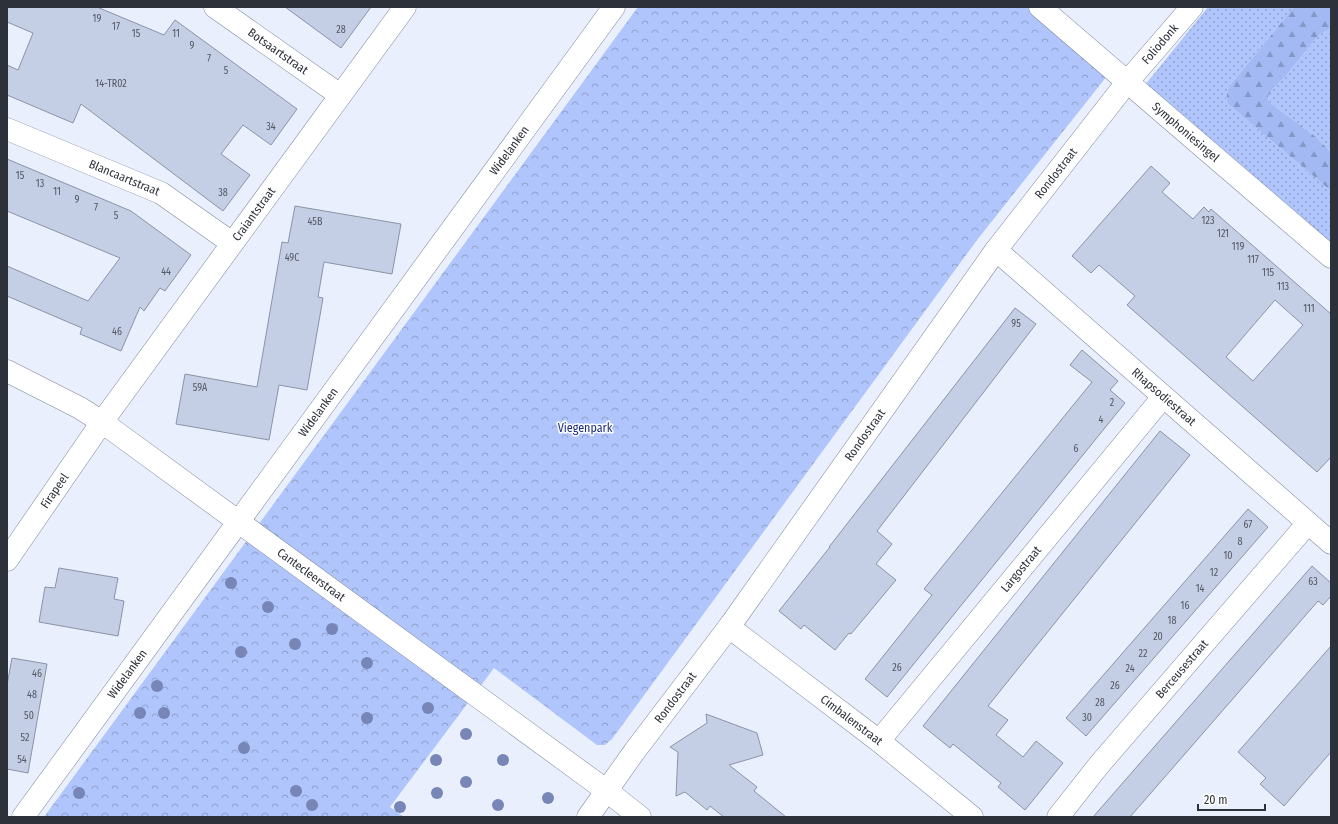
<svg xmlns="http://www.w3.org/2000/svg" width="1338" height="824" font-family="'Fira Sans Condensed',sans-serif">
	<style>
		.grass { fill: url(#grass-dots) }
		.forest { fill: url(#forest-firs) }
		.park { fill: url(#park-crowns) }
		.building { fill: #c4cee4; stroke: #8b93a8; fill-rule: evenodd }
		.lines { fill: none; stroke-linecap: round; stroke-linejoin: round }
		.minor-casing { stroke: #80889d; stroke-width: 23 }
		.minor { stroke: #fff; stroke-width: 22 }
		.tree { fill: #7785b7 }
		.labels { text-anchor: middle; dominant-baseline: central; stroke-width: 3; stroke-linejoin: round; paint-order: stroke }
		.number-label { font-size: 10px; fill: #535864 }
		.street-label { font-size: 12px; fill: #2d3139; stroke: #fff }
		.park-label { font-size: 12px; fill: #1a2e7e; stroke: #fff }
	</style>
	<defs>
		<pattern id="grass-dots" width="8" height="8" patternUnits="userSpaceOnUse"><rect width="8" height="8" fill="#afc5fb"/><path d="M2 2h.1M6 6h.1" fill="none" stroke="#8fa1cc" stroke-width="1.8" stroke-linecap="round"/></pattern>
		<pattern id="forest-firs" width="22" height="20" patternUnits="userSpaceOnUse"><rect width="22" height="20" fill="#a2b9f3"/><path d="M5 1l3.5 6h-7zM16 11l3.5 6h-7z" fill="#8497c6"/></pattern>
		<pattern id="park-crowns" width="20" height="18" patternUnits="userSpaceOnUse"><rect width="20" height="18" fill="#afc5fb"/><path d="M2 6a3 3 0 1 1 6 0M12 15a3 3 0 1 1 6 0" fill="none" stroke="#8fa1cc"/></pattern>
	</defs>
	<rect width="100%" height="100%" fill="#e9effd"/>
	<!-- grass -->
	<g class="grass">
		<path d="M1208 7H1294L1231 84C1227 92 1225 96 1228 104L1331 191V250L1145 85Z"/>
		<path d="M1331 28V152L1316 137 1269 102 1268 96 1273 89 1284 78 1319 35Z"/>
	</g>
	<!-- forest -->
	<path class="forest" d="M1294 7H1331V28L1319 35 1284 78 1273 89 1268 96 1269 102 1316 137 1331 152V191L1228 104C1225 96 1227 92 1231 84Z"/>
	<!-- park -->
	<path class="park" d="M638 7H1027L1107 76 977 240 612 739 605 745H597L494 668 390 807 404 817H44Z"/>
	<!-- building -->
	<g class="building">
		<path d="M7 7H97L164 35 175 20 297 109 271 145 243 125 221 154 250 175 223 211 81 104 73 123 7 95V65L18 70 33 33 7 22Z"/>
		<path d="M285 7H371L341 48Z"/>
		<path d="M7 159 131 211 191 255 165 291 160 288 144 311 140 307 121 351 80 334 82 328 7 296V266L88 301 120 258 7 211Z"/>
		<path d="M1151 166 1170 183 1162 192 1193 219 1204 207 1209 212 1211 209 1331 314V457L1317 472 1127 305 1135 296 1099 265 1091 273 1072 256ZM1275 300 1303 325 1253 381 1226 357Z"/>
		<path d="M295 206 401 224 392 274 324 262 318 297 323 298 307 390 279 385 269 440 176 424 185 374 257 387 282 242 288 243Z"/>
		<path d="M1015 308 1036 324 877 531 892 544 876 564 896 580 851 634 849 633 835 650 804 625 801 629 779 611 830 547H829Z"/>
		<path d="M1082 350 1118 381 1110 390 1125 403 887 697 865 679 932 595 924 589 1092 382 1070 365Z"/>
		<path d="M1160 431 1190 455 988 706 1008 720 996 735 1023 757 1036 741 1063 763 1025 810 998 787 1001 783 953 744 950 748 923 726Z"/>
		<path d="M1248 509 1268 527 1086 736 1066 718Z"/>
		<path d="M1312 566 1331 583V596L1323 605 1318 601 1130 817H1093Z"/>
		<path d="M59 568 118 578 114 599 124 601 118 636 39 622 45 587 55 588Z"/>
		<path d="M1331 646V752L1284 806 1260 784 1266 778 1238 752Z"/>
		<path d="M12 658 47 664 28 773 7 769V685Z"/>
		<path d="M706 714 757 733 763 755 729 765 757 787 754 791 786 817H724L710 806 707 810 685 792 676 796 678 752 670 747 707 723Z"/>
	</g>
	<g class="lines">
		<!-- minor casing -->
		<g class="minor-casing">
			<g id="minor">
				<path id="s1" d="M215 7 340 95"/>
				<path id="s2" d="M1040 7 1331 257"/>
				<path id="s3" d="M7 129 161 193 232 243"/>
				<path id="s4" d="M996 250 1331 543"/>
				<path id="s5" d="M7 371 80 408 102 422 607 791 640 817"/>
				<path id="s6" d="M7 560 102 422 405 7"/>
				<path id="s7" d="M729 627 879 741 972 817"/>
				<path id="s8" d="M879 741 1163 397"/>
				<path id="s9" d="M23 817 614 7"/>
				<path id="s10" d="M588 817 634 752 729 627 996 250 1128 81 1192 7"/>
				<path id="s11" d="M1058 817 1099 765 1308 523"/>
			</g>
		</g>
		<!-- minor -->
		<use href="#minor" class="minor"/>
	</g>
	<!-- trees -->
	<g class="tree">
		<circle cx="231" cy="583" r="6"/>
		<circle cx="268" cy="607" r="6"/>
		<circle cx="332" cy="629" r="6"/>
		<circle cx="295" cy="644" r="6"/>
		<circle cx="241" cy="652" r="6"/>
		<circle cx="367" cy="663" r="6"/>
		<circle cx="157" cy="686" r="6"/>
		<circle cx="428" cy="708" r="6"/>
		<circle cx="140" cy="713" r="6"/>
		<circle cx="164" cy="713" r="6"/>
		<circle cx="367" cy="718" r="6"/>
		<circle cx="466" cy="734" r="6"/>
		<circle cx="244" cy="748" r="6"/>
		<circle cx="436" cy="760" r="6"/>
		<circle cx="503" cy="760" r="6"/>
		<circle cx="466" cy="782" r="6"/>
		<circle cx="296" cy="791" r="6"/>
		<circle cx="79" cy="793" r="6"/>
		<circle cx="437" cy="793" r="6"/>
		<circle cx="548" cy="798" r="6"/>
		<circle cx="312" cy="805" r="6"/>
		<circle cx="498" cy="805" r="6"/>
		<circle cx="400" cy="807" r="6"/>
	</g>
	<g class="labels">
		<!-- number labels -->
		<g class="number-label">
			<text x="97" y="19">19</text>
			<text x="116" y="27">17</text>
			<text x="341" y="30">28</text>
			<text x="136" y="34">15</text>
			<text x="176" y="34">11</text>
			<text x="192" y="46">9</text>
			<text x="209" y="59">7</text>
			<text x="226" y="71">5</text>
			<text x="111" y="84">14-TR02</text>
			<text x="271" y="127">34</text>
			<text x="20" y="176">15</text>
			<text x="40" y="184">13</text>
			<text x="57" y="192">11</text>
			<text x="223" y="193">38</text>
			<text x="77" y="200">9</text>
			<text x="96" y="208">7</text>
			<text x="116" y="216">5</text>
			<text x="1208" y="221">123</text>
			<text x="315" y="222">45B</text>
			<text x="1223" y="234">121</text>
			<text x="1238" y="247">119</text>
			<text x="292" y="258">49C</text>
			<text x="1253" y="260">117</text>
			<text x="166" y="272">44</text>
			<text x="1268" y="273">115</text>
			<text x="1283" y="287">113</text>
			<text x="1309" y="309">111</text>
			<text x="1016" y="324">95</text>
			<text x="117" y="332">46</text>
			<text x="200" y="388">59A</text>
			<text x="1112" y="403">2</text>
			<text x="1101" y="420">4</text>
			<text x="1076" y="449">6</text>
			<text x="1248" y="525">67</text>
			<text x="1240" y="542">8</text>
			<text x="1228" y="556">10</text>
			<text x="1214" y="573">12</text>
			<text x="1313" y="582">63</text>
			<text x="1200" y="589">14</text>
			<text x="1185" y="606">16</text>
			<text x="1172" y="621">18</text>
			<text x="1158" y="637">20</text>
			<text x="1143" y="654">22</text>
			<text x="897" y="668">26</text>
			<text x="1130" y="669">24</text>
			<text x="37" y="674">46</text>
			<text x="1115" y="686">26</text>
			<text x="32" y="695">48</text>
			<text x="1100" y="703">28</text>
			<text x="29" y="716">50</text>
			<text x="1087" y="718">30</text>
			<text x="25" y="738">52</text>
			<text x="22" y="760">54</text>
		</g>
		<!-- street labels -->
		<g class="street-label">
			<text stroke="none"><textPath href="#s10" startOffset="962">Foliodonk</textPath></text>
			<text stroke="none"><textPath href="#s1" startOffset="77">Botsaartstraat</textPath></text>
			<text stroke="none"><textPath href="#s2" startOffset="192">Symphoniesingel</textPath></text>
			<text stroke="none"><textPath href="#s9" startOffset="825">Widelanken</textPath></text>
			<text stroke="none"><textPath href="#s10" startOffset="796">Rondostraat</textPath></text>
			<text stroke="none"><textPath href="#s3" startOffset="127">Blancaartstraat</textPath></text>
			<text stroke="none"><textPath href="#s6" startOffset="425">Craiantstraat</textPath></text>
			<text stroke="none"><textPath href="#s4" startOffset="223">Rhapsodiestraat</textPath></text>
			<text stroke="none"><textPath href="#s9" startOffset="501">Widelanken</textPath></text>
			<text stroke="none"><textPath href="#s10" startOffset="472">Rondostraat</textPath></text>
			<text stroke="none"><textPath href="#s6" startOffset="84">Firapeel</textPath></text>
			<text stroke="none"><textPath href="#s8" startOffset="223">Largostraat</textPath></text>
			<text stroke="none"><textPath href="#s5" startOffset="367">Cantecleerstraat</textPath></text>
			<text stroke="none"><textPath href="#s11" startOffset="193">Berceusestraat</textPath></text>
			<text stroke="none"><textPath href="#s9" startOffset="177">Widelanken</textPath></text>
			<text stroke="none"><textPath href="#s10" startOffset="148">Rondostraat</textPath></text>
			<text stroke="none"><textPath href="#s7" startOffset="154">Cimbalenstraat</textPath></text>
		</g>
		<!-- park labels -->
		<g class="park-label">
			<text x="585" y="428">Viegenpark</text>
		</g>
	</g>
	<!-- border -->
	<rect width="1338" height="824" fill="none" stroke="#2d3139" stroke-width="16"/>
	<!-- scale -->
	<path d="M1198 804v6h67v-6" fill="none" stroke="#2d3139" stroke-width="2"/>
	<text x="1204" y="804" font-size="12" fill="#2d3139" stroke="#ffffff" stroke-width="3" paint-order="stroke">20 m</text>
</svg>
